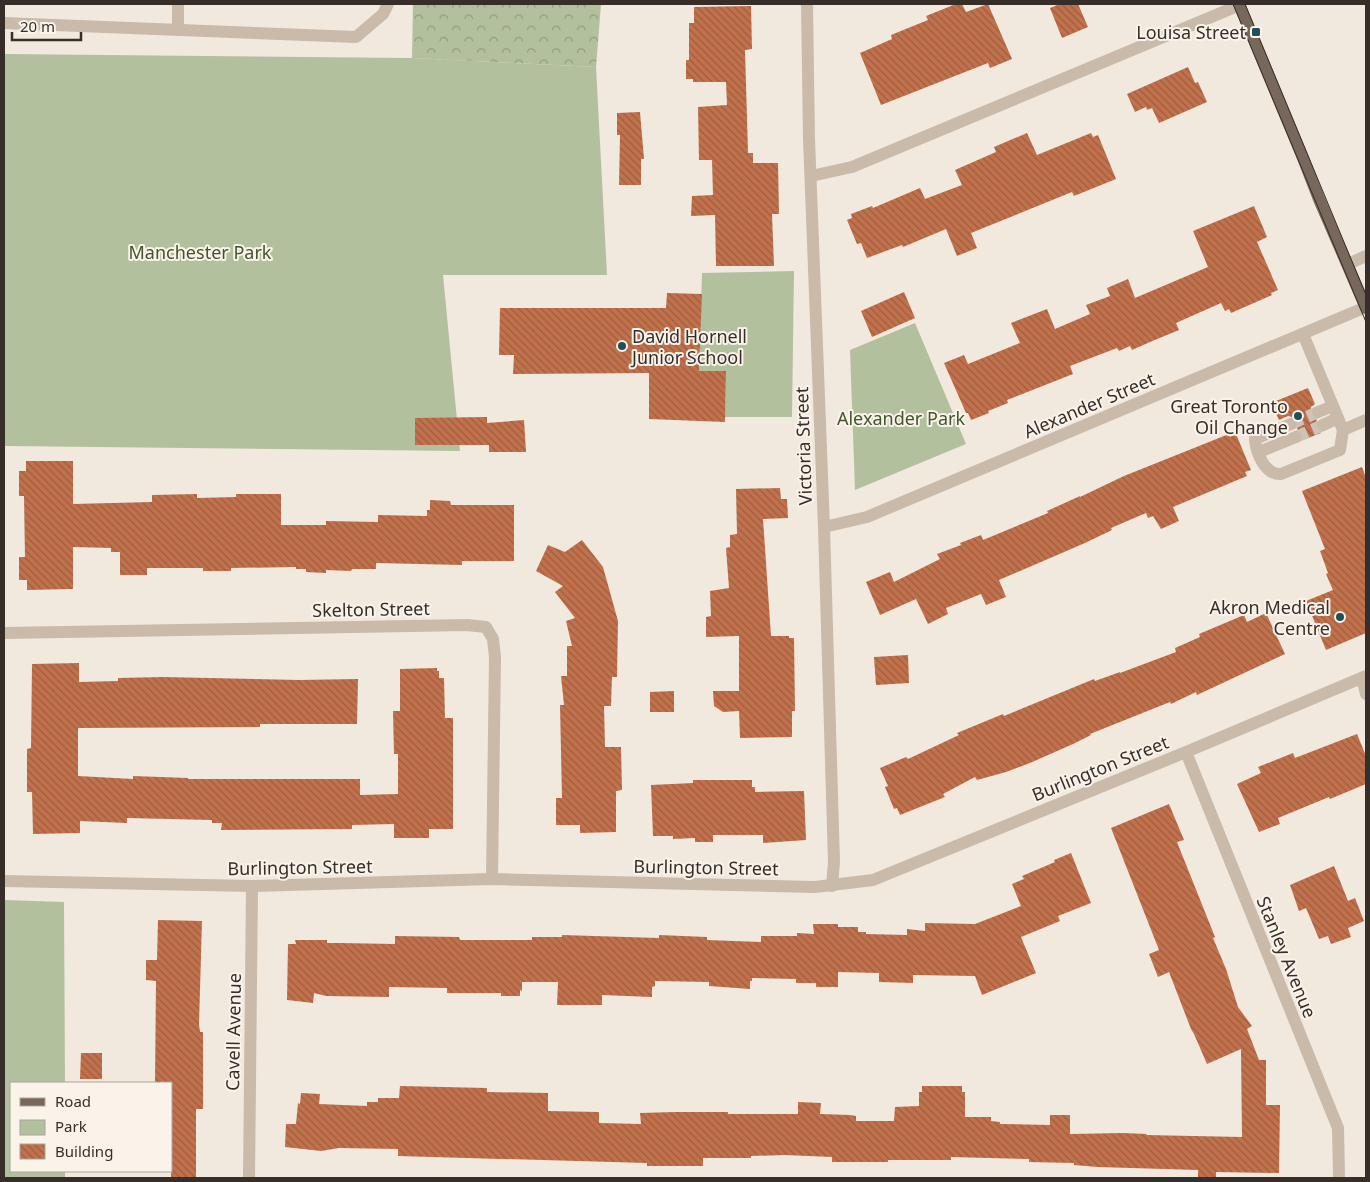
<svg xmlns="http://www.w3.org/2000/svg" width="1370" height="1182" font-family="'Noto Sans',sans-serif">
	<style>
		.green { fill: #b2c09e }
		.forest { fill: url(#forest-crowns) }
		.building { fill: url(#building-back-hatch) }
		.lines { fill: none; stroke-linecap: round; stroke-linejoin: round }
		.minor-tunnel { stroke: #ccc4ba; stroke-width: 12; stroke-dasharray: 12 6; stroke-linecap: butt }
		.minor { stroke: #c9baaa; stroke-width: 12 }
		.major { stroke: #78675b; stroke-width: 12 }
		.tram { stroke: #372e29; stroke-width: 1 }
		.poi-dot { fill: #204f57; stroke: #f9f3ea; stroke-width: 2 }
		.labels { text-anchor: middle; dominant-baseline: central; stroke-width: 4; stroke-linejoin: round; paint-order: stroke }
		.poi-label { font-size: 18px; fill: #372e29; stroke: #f9f3ea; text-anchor: end }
		.park-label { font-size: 18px; fill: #43542e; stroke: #f9f3ea }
		.street-label { font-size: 18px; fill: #372e29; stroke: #f9f3ea }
	</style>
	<defs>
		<pattern id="forest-crowns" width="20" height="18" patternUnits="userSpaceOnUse" patternTransform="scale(1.25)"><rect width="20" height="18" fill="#b2c09e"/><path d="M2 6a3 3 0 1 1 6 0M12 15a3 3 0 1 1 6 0" fill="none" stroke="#929c81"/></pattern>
		<pattern id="building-back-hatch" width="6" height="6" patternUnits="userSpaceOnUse" patternTransform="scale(1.25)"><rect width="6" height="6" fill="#c1714c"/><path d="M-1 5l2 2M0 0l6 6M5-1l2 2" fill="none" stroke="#9e5d3f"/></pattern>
	</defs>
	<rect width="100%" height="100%" fill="#f1e9de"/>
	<!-- green -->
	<g class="green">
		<path d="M4 54 412 58 596 67 607 275H443L460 451 4 446Z"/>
		<path d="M794 271 792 417H725L726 371H699L702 273Z"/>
		<path d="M915 323 966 444 855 490 850 350Z"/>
		<path d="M4 900 64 902 65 1083H11V1171H65V1178H4Z"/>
	</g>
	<!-- forest -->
	<path class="forest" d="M413 4H601L596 67 412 58Z"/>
	<!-- building -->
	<g class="building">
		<path d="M956 4H962L966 12 988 4 1012 59 990 68 988 63 881 105 860 53 892 39 891 35 928 20 926 16Z"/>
		<path d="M1060 4H1078L1088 27 1062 38 1050 8Z"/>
		<path d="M751 6 752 49 745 50 748 153H753V163H778L779 214H772L774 266H716L715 215 691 216 692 196 713 195 712 160H699L698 107 727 105 726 82H693V79H686V60H689V23H694V7Z"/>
		<path d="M1188 67 1195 83 1198 82 1207 102 1159 123 1152 108 1147 110 1146 107 1135 112 1127 94Z"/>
		<path d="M640 112 644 159H641V185H619L620 135H617V113Z"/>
		<path d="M1027 133 1037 155 1091 133 1093 137 1098 135 1116 179 1074 196 1072 192 971 233 977 248 957 256 946 229 903 247 902 245 867 258 861 243 857 244 847 220 852 218 851 214 872 206 873 208 920 188 925 199 962 185 955 170 996 152 994 147Z"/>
		<path d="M1254 206 1267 237 1257 242 1278 290 1271 293 1272 295 1231 313 1229 309 1225 311 1221 303 1176 323 1179 330 1150 342 1132 350 1130 346 1119 351 1117 348 1070 366 1073 374 1007 400 1008 403 988 411 989 413 971 420 968 413H966L944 363 964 355 968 364 1020 343 1011 323 1047 309 1055 329 1090 314 1086 305 1110 296 1107 288 1128 279 1135 298 1208 267 1193 231Z"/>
		<path d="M904 292 915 318 872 337 861 311Z"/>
		<path d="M667 293 702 294 699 371H726L725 422 649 419V373L513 374 514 355H499L500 308H666Z"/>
		<path d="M1308 388 1315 404 1311 407 1310 415 1317 420 1315 424 1316 429 1321 433 1303 440V434L1297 429 1299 425 1296 418 1288 416 1279 420 1271 403Z"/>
		<path d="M487 417V423L524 420 526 452H489V445H415V418Z"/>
		<path d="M1229 434 1230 437 1236 434 1251 470 1245 472 1247 476 1173 507 1179 521 1161 529 1153 516 1148 518 1146 513 1111 528 1112 530 1085 543 999 580 1006 597 986 605 981 594 946 608 948 614 928 624 916 599 880 615 866 582 890 572 894 582 940 559 937 554 961 545 960 543 981 535 983 540 1048 513 1047 511 1080 496V497L1124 476Z"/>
		<path d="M26 461H73V504L152 502V495L197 494V498L236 497V494H281V525H326V521L378 522V515L427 516V510H430V500L450 501 451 505H514V561H462V565L376 563V569H352L351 571 326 570V573L306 572V569H296V567L231 568V571H203V568H147V575H120V552H111V548L73 547V589L27 590V580H19V557H25L24 496H19V471H26Z"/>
		<path d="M1362 467 1366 478V633L1326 650 1306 601 1333 590 1326 574 1328 573 1320 551 1325 549 1302 491Z"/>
		<path d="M780 488 781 499H787L788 518 763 519 771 636H789V638H794L795 711H792V737L740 738 739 711 723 712 714 706 713 691H739V636L706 637V617L711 616 710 591 729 588 726 548 730 547V535L737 534 736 489Z"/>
		<path d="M582 540 603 567 618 621 617 677H612L611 706H604L605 747H621L622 790 616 791V832L580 833V825H556V798H562L560 705H564L561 676H567V646H572L566 621 575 618 555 592 563 586 536 571 548 545 565 552Z"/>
		<path d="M1266 613 1285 654 1197 695 1196 692 1171 704 1170 702 1090 734 1091 735 1073 744 1030 763 1006 772 977 780 975 777 943 794 945 797 900 815 897 808 894 809 885 787 888 786 880 768 906 757 908 759 959 735 957 733 1003 714 1004 716 1094 679 1095 681 1120 672V673L1176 652 1175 648 1200 637 1199 634 1244 615 1247 622Z"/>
		<path d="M908 655 909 683 876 685 874 657Z"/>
		<path d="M79 663V682L118 681V678L163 677 299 680 358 679 357 724H260V727L78 728V776L133 779V776L188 778V779H360V795L398 794V754H394L393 711H400V669L437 668V671H439V678H444L445 718H453V829H429V838H394V824L352 825V829L221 830 222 823H212V820L127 818V823L80 821V833L33 834 32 792H27V749L31 748 32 664Z"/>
		<path d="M674 691V712H650V692Z"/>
		<path d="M1357 734 1366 756V784L1330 799 1329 797 1278 818 1280 824 1259 832 1237 784 1261 773 1258 767 1293 753 1295 758Z"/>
		<path d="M693 780H752V787H755V792L804 791 806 840 763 843V835H713V842H695V838L673 839V836H653L651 785 693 783Z"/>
		<path d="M1169 804 1184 840 1177 842 1215 937 1213 938 1226 969 1238 1007 1252 1026 1247 1029 1259 1060H1266V1105H1280L1279 1173 1216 1172V1178H1198V1170L1098 1167 1074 1165V1163L1029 1162V1159L951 1157V1160H888V1162H832V1157L785 1155 751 1156V1158H703V1166H647V1163L398 1156V1149L339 1148 321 1151 285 1147 286 1124H296L298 1103 300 1104 301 1093 320 1094 319 1104 367 1106V1102H378V1098H399L400 1086 487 1088V1092L548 1093V1111L599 1112V1123L641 1124 640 1113 675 1112H728V1114H798V1102L821 1103 820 1114 850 1115 856 1116V1121H894L895 1107 919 1106V1092H922V1086H962V1092H965V1117H991V1121L1000 1122V1124L1050 1125V1115H1070V1134L1123 1133 1147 1134 1146 1135 1242 1137 1241 1049 1207 1064 1194 1034 1191 1029 1169 972 1158 977 1149 954 1159 950 1111 828Z"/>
		<path d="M1071 853 1091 903 1058 916 1060 921 1021 937 1036 973 982 995 975 976 913 975V983L879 982V973L838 972V987H816V983H796V979L752 978V981H750V989L709 986V982L655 981V986L652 987V997L602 995V1005H557L558 982H522V991L520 990V996H501V993H447V988L389 987V997L326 996 314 993 313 1003 287 1000 288 944H296L295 940H327V943H340L395 944V936L459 937 460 940H532V937H562V935L659 938V935L707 937V940L761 942V936H797V933L814 934 813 924H838V927H858V932H866V934L907 935V929L925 931V923L975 924 1021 906 1012 884 1024 879 1022 876 1055 862 1054 860Z"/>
		<path d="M1334 866 1348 901 1355 898 1364 921 1348 928 1351 937 1331 944 1328 936 1319 939 1306 908 1299 911 1290 885Z"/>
		<path d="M158 920 202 921 199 1024 200 1032H203V1109H196V1178H171V1083H155L156 981 146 980V960H157Z"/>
		<path d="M81 1053H102V1079H80Z"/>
	</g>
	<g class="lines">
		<!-- minor-tunnel -->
		<g class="minor-tunnel">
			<path d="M1291 424 1318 412"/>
			<path d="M1296 437 1323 425"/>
		</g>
		<!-- minor -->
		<g class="minor">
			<path d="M807 4 809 139 824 527 834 862 832 886"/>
			<path d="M4 23 356 37 383 14 388 4"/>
			<path d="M178 30V4"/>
			<path d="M811 176 852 167 1240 5"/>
			<path d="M1348 264 1366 256"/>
			<path d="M1303 334 1343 430"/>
			<path d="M1318 412 1333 406"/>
			<path d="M1291 424 1255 439C1256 453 1265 475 1281 474L1340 450 1343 430 1366 420"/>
			<path d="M1323 425 1338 418"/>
			<path d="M1259 452 1296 437"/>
			<path d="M824 527 867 517 1366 307"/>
			<path d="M4 633 467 625 486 627 493 639 495 657 492 879"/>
			<path d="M1362 678 1366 694"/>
			<path d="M1186 752 1338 1128 1339 1178"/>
			<path d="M4 881 252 886 492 879 815 887 873 880 1186 752 1366 676"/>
			<path d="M249 1178 252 886"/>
		</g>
		<!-- major -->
		<path class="major" d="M1239 4 1303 158 1319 199 1366 308"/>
		<!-- tram -->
		<g class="tram">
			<path d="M1233 4 1366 322"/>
			<path d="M1245 4 1366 295"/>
		</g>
	</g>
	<!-- markers -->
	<g class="poi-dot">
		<rect x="1251" y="27" width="10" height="10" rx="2.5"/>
		<circle cx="622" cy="346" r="5"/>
		<circle cx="1298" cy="416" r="5"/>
		<circle cx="1340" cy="617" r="5"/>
	</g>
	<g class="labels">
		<!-- poi labels -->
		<g class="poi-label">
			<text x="1246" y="32">Louisa Street</text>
			<text x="632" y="336" text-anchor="start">David Hornell<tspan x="632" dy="21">Junior School</tspan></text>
			<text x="1288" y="406">Great Toronto<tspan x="1288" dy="21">Oil Change</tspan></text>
			<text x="1330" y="607">Akron Medical<tspan x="1330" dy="21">Centre</tspan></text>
		</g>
		<!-- park labels -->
		<g class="park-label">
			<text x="200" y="252">Manchester Park</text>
			<text x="901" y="418">Alexander Park</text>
		</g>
		<!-- street labels -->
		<g class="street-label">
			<text transform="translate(1089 405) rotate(-23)">Alexander Street</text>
			<text transform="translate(803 446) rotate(-92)">Victoria Street</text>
			<text transform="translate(371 609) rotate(-1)">Skelton Street</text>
			<text transform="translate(1100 768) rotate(-22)">Burlington Street</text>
			<text transform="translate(300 867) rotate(-1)">Burlington Street</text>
			<text transform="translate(706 867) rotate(1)">Burlington Street</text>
			<text transform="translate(1287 957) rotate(68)">Stanley Avenue</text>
			<text transform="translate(233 1032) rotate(-89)">Cavell Avenue</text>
		</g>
	</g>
	<!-- border -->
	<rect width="1370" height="1182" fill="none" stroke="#372e29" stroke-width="10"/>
	<!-- legend -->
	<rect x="10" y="1082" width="162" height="90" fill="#f9f3ea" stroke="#aba49d"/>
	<rect x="20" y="1098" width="25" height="8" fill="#78675b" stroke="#aba49d"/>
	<text x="55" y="1107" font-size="15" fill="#372e29">Road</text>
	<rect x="20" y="1120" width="25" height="15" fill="#b2c09e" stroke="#aba49d"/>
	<text x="55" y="1132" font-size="15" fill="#372e29">Park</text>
	<rect x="20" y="1144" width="25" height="15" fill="url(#building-back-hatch)" stroke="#aba49d"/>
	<text x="55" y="1157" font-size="15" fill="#372e29">Building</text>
	<!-- scale -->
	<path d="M12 32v8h69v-8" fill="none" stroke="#372e29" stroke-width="2.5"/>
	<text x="20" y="32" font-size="15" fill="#372e29" stroke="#f9f3ea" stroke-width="4" paint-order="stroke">20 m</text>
</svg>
